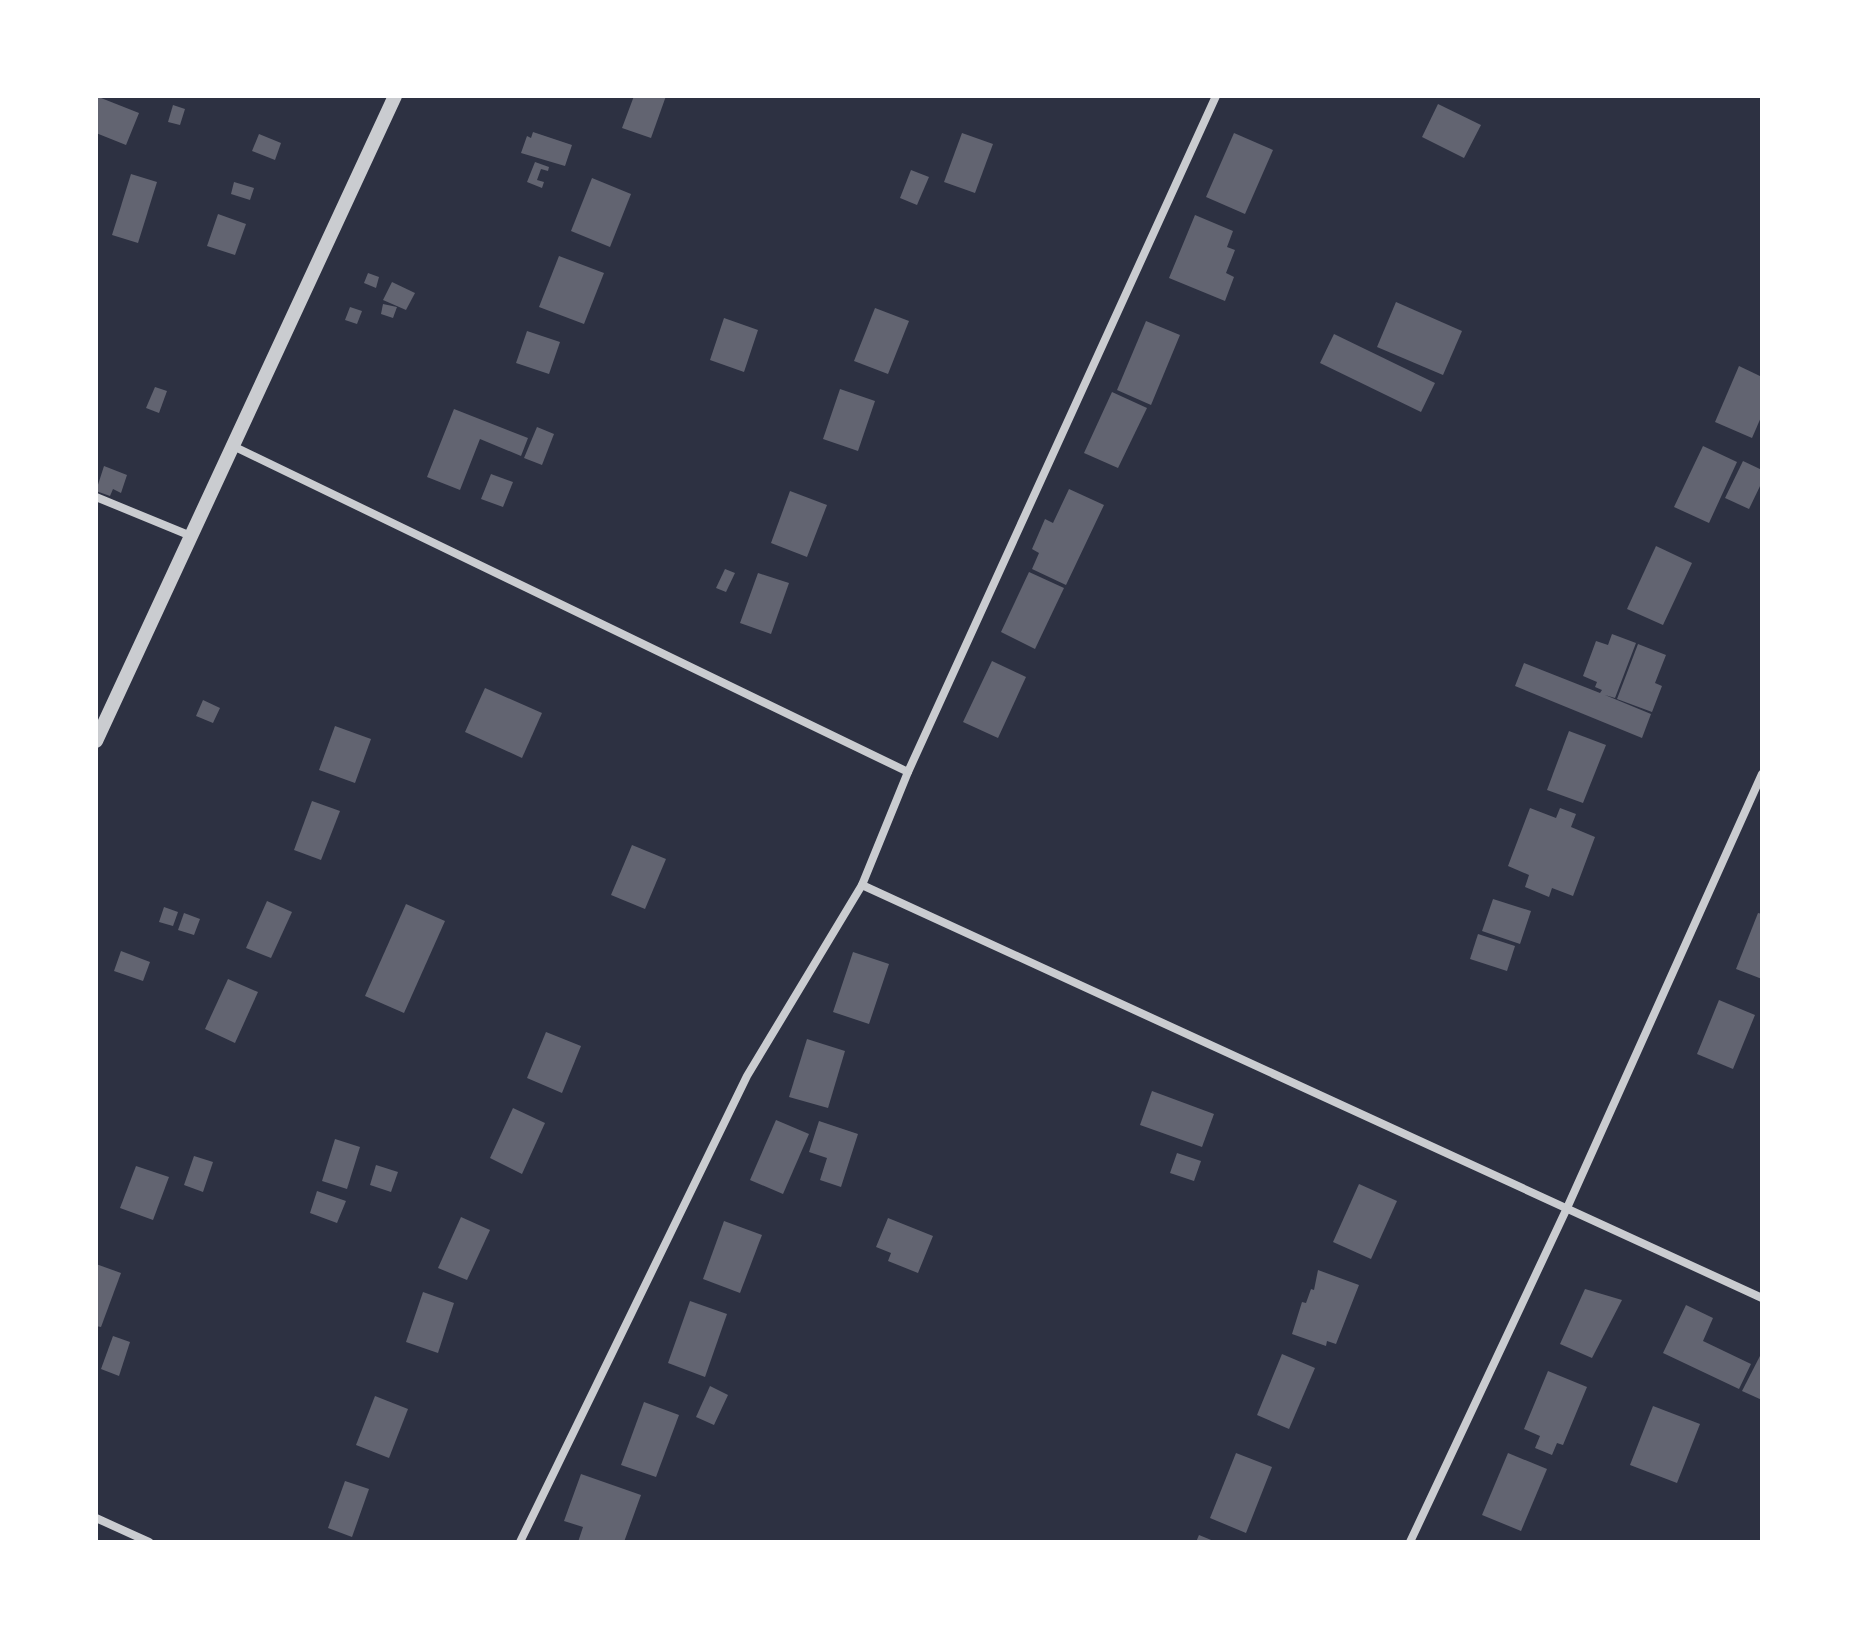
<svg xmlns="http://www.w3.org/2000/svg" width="1858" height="1638" font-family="'Times New Roman',serif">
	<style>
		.building { fill: #626471 }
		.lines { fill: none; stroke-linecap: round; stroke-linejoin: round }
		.minor { stroke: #caccd0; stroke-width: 8 }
		.tertiary { stroke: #caccd0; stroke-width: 14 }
	</style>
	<rect width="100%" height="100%" fill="#2d3142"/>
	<!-- building -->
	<g class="building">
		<path d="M96 96 139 113 126 145 96 133Z"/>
		<path d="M634 96H666L651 138 622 128Z"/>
		<path d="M1438 104 1481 125 1464 158 1422 137Z"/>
		<path d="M173 105 185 109 180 125 168 122Z"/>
		<path d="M533 132 572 145 565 166 521 153 527 136 531 138Z"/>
		<path d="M962 133 993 144 975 193 944 182Z"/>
		<path d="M1234 133 1273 150 1245 214 1206 197Z"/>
		<path d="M259 134 281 143 275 160 252 151Z"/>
		<path d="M535 162 549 167 548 171 541 169 537 180 544 182 542 188 527 182Z"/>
		<path d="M911 170 929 177 917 205 900 198Z"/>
		<path d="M131 174 157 182 138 243 112 235Z"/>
		<path d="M592 178 631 194 610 247 571 231Z"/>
		<path d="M234 182 254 188 250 200 231 194Z"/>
		<path d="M218 214 246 224 235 255 207 246Z"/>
		<path d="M1195 215 1233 231 1227 247 1235 250 1226 273 1234 277 1225 301 1169 278Z"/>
		<path d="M559 256 604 273 584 324 539 307Z"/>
		<path d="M368 273 379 277 376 288 364 283Z"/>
		<path d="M392 282 415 293 406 310 383 300Z"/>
		<path d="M1396 302 1462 331 1443 375 1377 347Z"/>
		<path d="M383 304 397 307 393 318 381 314Z"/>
		<path d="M350 307 362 311 357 324 345 320Z"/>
		<path d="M875 308 909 321 888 374 854 361Z"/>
		<path d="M724 318 758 330 744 372 710 360Z"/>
		<path d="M1146 321 1180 335 1151 405 1117 390Z"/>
		<path d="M527 331 560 342 549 374 516 363Z"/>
		<path d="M1334 334 1435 383 1421 412 1320 363Z"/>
		<path d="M1739 366 1762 377V415L1752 438 1715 422Z"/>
		<path d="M155 387 167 391 159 413 146 408Z"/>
		<path d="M840 389 875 401 858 451 823 439Z"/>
		<path d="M1112 392 1147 408 1118 468 1084 453Z"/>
		<path d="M454 409 528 438 521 456 480 439 460 490 427 477Z"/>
		<path d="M537 427 554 434 542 465 524 458Z"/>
		<path d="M1703 446 1737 462 1709 523 1674 507Z"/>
		<path d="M1743 461 1762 470V482L1749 509 1725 498Z"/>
		<path d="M104 466 127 475 121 493 113 489 110 496 96 491Z"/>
		<path d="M491 474 513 482 503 507 481 499Z"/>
		<path d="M1069 489 1104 505 1066 585 1032 569 1039 553 1032 549 1045 519 1053 523Z"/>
		<path d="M790 491 827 505 807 557 771 543Z"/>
		<path d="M1656 546 1692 563 1663 625 1627 609Z"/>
		<path d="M725 569 735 573 726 592 716 588Z"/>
		<path d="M1029 572 1064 588 1035 649 1001 632Z"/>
		<path d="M758 573 789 583 771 634 740 623Z"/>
		<path d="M1612 634 1636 643 1615 698 1605 695 1651 714 1642 738 1515 686 1524 663 1600 693 1602 690 1595 687 1597 682 1583 676 1596 641 1608 645Z"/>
		<path d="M1638 644 1666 655 1655 683 1662 686 1652 712 1617 699Z"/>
		<path d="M992 661 1026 677 998 738 963 722Z"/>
		<path d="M485 688 542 713 522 758 465 732Z"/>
		<path d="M203 700 220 708 213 723 196 716Z"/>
		<path d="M335 726 371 739 355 783 319 770Z"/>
		<path d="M1569 731 1606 745 1583 803 1547 790Z"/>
		<path d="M312 801 340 811 321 860 294 850Z"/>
		<path d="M1530 808 1556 818 1560 808 1576 814 1571 827 1595 837 1573 896 1552 888 1549 897 1525 887 1529 875 1508 866Z"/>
		<path d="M632 845 666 859 645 909 611 895Z"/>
		<path d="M1493 899 1531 911 1520 944 1482 931Z"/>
		<path d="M267 901 292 912 271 958 246 948Z"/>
		<path d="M406 904 445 921 404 1013 365 996Z"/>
		<path d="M164 907 178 912 173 926 159 922Z"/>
		<path d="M184 913 200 919 194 935 178 930Z"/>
		<path d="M1758 913 1762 914V979L1736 969Z"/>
		<path d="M1478 934 1515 946 1507 971 1470 959Z"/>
		<path d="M121 951 150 962 143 981 114 971Z"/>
		<path d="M853 952 889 964 869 1024 833 1012Z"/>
		<path d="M228 979 258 992 235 1043 205 1029Z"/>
		<path d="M1719 1000 1755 1015 1733 1069 1697 1054Z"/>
		<path d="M546 1032 581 1046 562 1093 527 1078Z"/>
		<path d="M807 1039 845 1051 828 1108 789 1097Z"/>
		<path d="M1152 1091 1214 1114 1202 1147 1140 1125Z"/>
		<path d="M513 1108 545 1123 522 1174 490 1158Z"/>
		<path d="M776 1120 809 1134 783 1194 750 1180Z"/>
		<path d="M819 1121 858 1134 841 1187 820 1180 827 1158 809 1152Z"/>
		<path d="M335 1139 360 1147 347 1189 322 1181Z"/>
		<path d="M1177 1153 1201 1161 1194 1181 1170 1173Z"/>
		<path d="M194 1156 213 1162 203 1192 184 1185Z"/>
		<path d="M376 1165 398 1172 391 1192 370 1185Z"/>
		<path d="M136 1166 169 1177 153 1220 120 1208Z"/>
		<path d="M1359 1184 1397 1201 1371 1259 1333 1242Z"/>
		<path d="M317 1191 346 1201 337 1223 310 1213Z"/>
		<path d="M461 1217 490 1230 467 1280 438 1268Z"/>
		<path d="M888 1218 933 1236 918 1273 888 1261 891 1253 876 1247Z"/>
		<path d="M724 1221 762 1235 740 1293 703 1279Z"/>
		<path d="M96 1264 121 1273 101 1327 96 1326Z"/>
		<path d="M1318 1270 1359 1285 1336 1344 1327 1341 1326 1346 1292 1334 1302 1302 1306 1303 1311 1289 1314 1290Z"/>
		<path d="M1585 1289 1622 1300 1592 1358 1560 1344Z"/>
		<path d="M423 1292 454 1303 438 1353 406 1342Z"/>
		<path d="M690 1301 727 1314 705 1377 668 1363Z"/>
		<path d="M1686 1305 1713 1318 1703 1341 1751 1364 1739 1389 1663 1353Z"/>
		<path d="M113 1336 130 1342 119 1376 101 1369Z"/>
		<path d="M1762 1352V1400L1742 1391Z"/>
		<path d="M1282 1354 1315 1368 1289 1429 1257 1415Z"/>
		<path d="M1548 1371 1587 1387 1563 1445 1557 1443 1552 1455 1535 1448 1540 1436 1524 1429Z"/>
		<path d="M710 1386 728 1395 714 1425 696 1417Z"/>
		<path d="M375 1396 408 1409 389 1458 356 1445Z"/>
		<path d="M644 1402 679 1415 656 1477 621 1465Z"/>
		<path d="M1653 1406 1700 1424 1677 1483 1630 1465Z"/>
		<path d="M1236 1453 1272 1467 1246 1533 1210 1518Z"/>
		<path d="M1508 1453 1547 1469 1521 1531 1482 1515Z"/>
		<path d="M581 1474 641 1495 624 1542H578L583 1527 564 1521Z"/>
		<path d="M345 1481 369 1489 352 1537 328 1528Z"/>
		<path d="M1199 1535 1216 1542H1196Z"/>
	</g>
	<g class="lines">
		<!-- minor -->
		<g class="minor">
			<path d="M233 446 908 772"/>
			<path d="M96 497 191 536"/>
			<path d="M862 885 1762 1298"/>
			<path d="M96 1518 149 1542"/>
			<path d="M520 1542 747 1076 862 885 908 772 1216 96"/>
			<path d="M1410 1542 1567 1208 1762 774"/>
		</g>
		<!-- tertiary -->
		<path class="tertiary" d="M96 741 395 96"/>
	</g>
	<!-- border -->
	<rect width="1858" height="1638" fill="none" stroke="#ffffff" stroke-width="196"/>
</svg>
